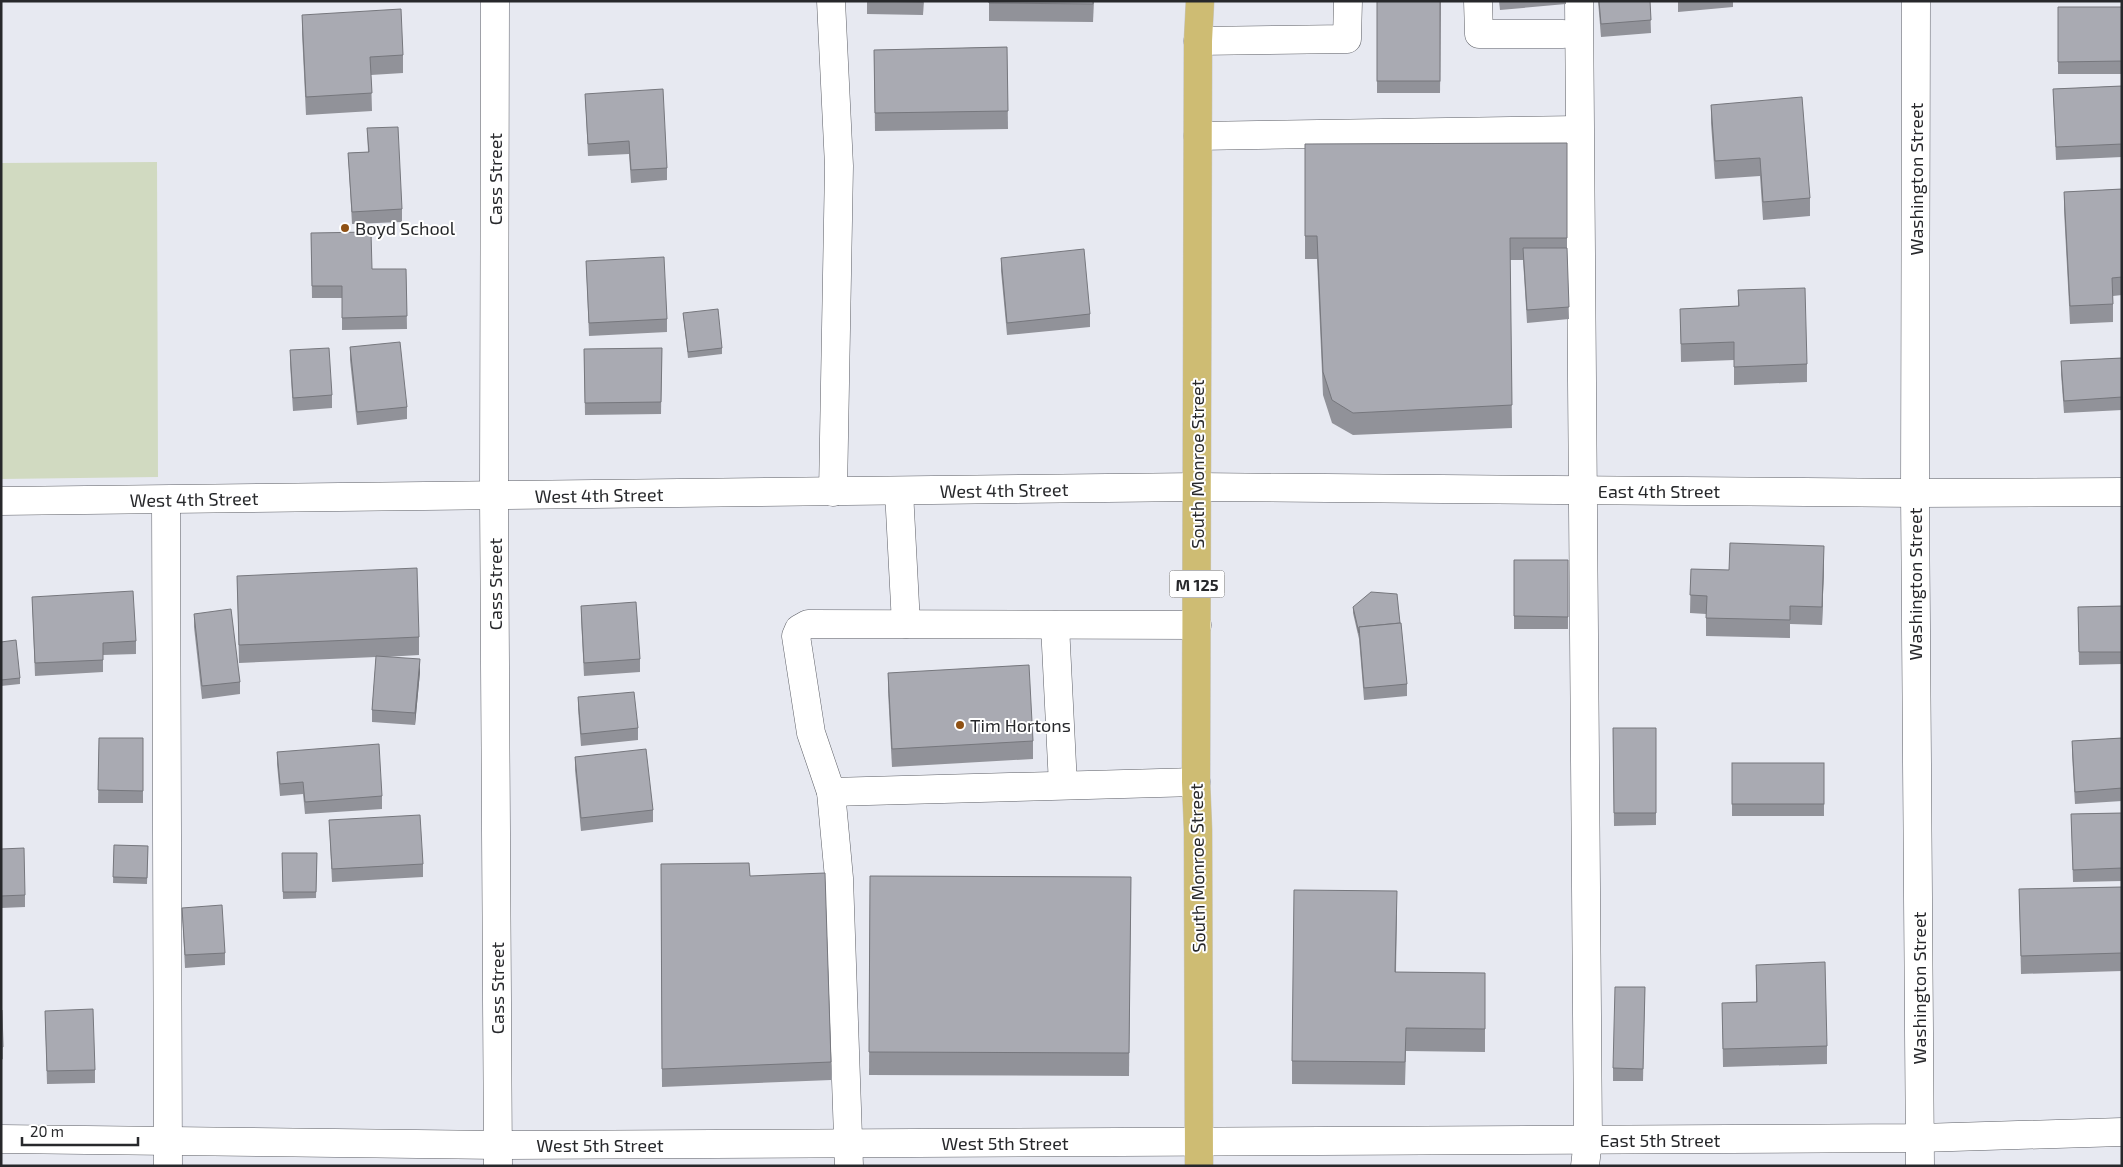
<svg xmlns="http://www.w3.org/2000/svg" width="2123" height="1167" font-family="'Exo 2',sans-serif">
	<style>
		.green { fill: #d1dac1 }
		.lines { fill: none; stroke-linecap: round; stroke-linejoin: round }
		.minor-casing { stroke: #5d5f66; stroke-width: 29 }
		.major-casing { stroke: #c7c7c8; stroke-width: 29 }
		.minor { stroke: #fff; stroke-width: 28 }
		.major { stroke: #cebc73; stroke-width: 28 }
		.wall { fill: #919299 }
		.shaded-wall { fill: #76777d }
		.building { fill: #a9aab2; stroke: #76777d }
		.poi-dot { fill: #8f5114; stroke: #fff; stroke-width: 2 }
		.labels { text-anchor: middle; dominant-baseline: central; stroke-width: 4; stroke-linejoin: round; paint-order: stroke }
		.shield { fill: #fff; stroke: #68686b; stroke-width: 1 }
		.shield-label { font-size: 16px; font-weight: bold; fill: #27282b }
		.street-label { font-size: 18px; fill: #27282b; stroke: #fff }
		.poi-label { font-size: 18px; fill: #27282b; stroke: #fff; text-anchor: start }
	</style>
	<rect width="100%" height="100%" fill="#e7e9f1"/>
	<!-- green -->
	<path class="green" d="M157 162 158 477 1 479V163Z"/>
	<g class="lines">
		<!-- minor casing -->
		<g class="minor-casing">
			<g id="minor">
				<path d="M495 1 494 496 498 1166"/>
				<path d="M831 1 839 166 833 492"/>
				<path d="M1478 1 1479 34H1563"/>
				<path d="M1579 1 1588 1140 1585 1166"/>
				<path d="M1916 1 1915 493 1920 1166"/>
				<path d="M1198 41 1347 39 1348 1"/>
				<path d="M1198 136 1579 130"/>
				<path d="M899 491 906 624"/>
				<path d="M166 500 168 1166"/>
				<path d="M1 501 1197 487 1915 493 2122 492"/>
				<path d="M1055 625 1063 785"/>
				<path d="M831 792 1196 782"/>
				<path d="M1 1139 498 1145 1920 1138 2122 1132"/>
				<path d="M849 1166 839 878 831 792 811 733 796 636 799 629 808 624 1197 625"/>
			</g>
		</g>
		<!-- major casing -->
		<g class="major-casing">
			<path id="major" d="M1199 1166 1198 830 1196 782 1198 41 1200 1"/>
		</g>
		<!-- minor -->
		<use href="#minor" class="minor"/>
		<!-- major -->
		<use href="#major" class="major"/>
	</g>
	<!-- wall -->
	<g class="wall">
		<path d="M867 1H924L923 15 867 14Z"/>
		<path d="M989 1H1094L1093 22 989 21Z"/>
		<path d="M1377 1H1441L1440 93H1377Z"/>
		<path d="M1499 1H1566V4L1500 10Z"/>
		<path d="M1598 1H1650L1651 33 1601 37Z"/>
		<path d="M1678 1H1733V7L1678 12Z"/>
		<rect x="2058" y="7" width="64" height="67"/>
		<path d="M302 15 403 55V73L371 75 372 111 306 115 302 33Z"/>
		<path d="M1007 47 1008 129 875 131 874 50Z"/>
		<path d="M2122 86V157L2056 160 2053 89Z"/>
		<path d="M585 94 667 168V180L631 183 629 154 588 156Z"/>
		<path d="M1711 105 1810 198V216L1763 220 1760 176 1715 179 1711 123Z"/>
		<path d="M367 128 402 209V222L352 224 348 153 368 152Z"/>
		<path d="M1567 143V248L1569 319 1527 323 1523 260H1510L1512 428 1353 435 1332 423 1323 395 1317 259H1305V144Z"/>
		<path d="M2122 189V295L2113 296V322L2070 324 2064 210V192Z"/>
		<path d="M311 233 372 269H406L407 329 342 330V298H312Z"/>
		<path d="M1001 258 1090 314V327L1007 335 1001 271Z"/>
		<path d="M586 261 667 319V332L589 336Z"/>
		<path d="M1738 290 1807 364V382L1734 385V360L1681 362 1680 309 1738 306Z"/>
		<path d="M683 313 722 348V354L688 358Z"/>
		<path d="M350 347 407 407V419L357 425 350 360Z"/>
		<path d="M662 348 661 414 585 415 584 349Z"/>
		<path d="M290 350 332 395V408L293 411 290 363Z"/>
		<path d="M2122 358V410L2064 413 2061 374V361Z"/>
		<rect x="1514" y="560" width="54" height="69"/>
		<path d="M1824 564 1822 625 1790 624V638L1706 636V614L1690 613 1691 569 1729 570Z"/>
		<path d="M237 576 419 637V655L385 657 420 672 415 725 372 722V710L376 657 239 663Z"/>
		<path d="M32 597 136 641V654L103 655V672L35 676Z"/>
		<path d="M581 606 640 659V672L584 676 581 618Z"/>
		<path d="M2122 606V664L2079 665 2078 607Z"/>
		<path d="M1353 607 1407 684V696L1364 700 1359 639 1353 613Z"/>
		<path d="M194 614 240 682V694L202 699 194 627Z"/>
		<path d="M1 642 20 678V684L1 686Z"/>
		<path d="M888 673 1033 741V759L892 767 888 691Z"/>
		<path d="M578 697 638 728V740L581 746 578 709Z"/>
		<path d="M1613 728H1656V825L1614 826Z"/>
		<path d="M99 738H143V803H98Z"/>
		<path d="M2122 738V801L2075 804 2072 754V741Z"/>
		<path d="M277 752 382 796V809L305 814 303 794 280 796 277 764Z"/>
		<path d="M575 757 653 810V822L581 831 575 770Z"/>
		<rect x="1732" y="763" width="92" height="53"/>
		<path d="M2122 813V881L2073 882 2071 814Z"/>
		<path d="M329 820 423 864V877L332 882Z"/>
		<path d="M114 845 148 846 147 884 113 883Z"/>
		<path d="M1 849 25 895V907L1 908Z"/>
		<path d="M282 853H317L316 898 283 899Z"/>
		<path d="M661 864 750 876 831 1062V1080L662 1087Z"/>
		<path d="M870 876 1131 877 1129 1076 869 1075Z"/>
		<path d="M2122 887V971L2021 974 2019 889Z"/>
		<path d="M182 908 225 953V965L185 968Z"/>
		<path d="M1397 914 1396 972 1485 973V1052L1406 1051 1405 1085 1292 1084V1061Z"/>
		<path d="M1756 965 1827 1046V1064L1723 1067 1722 1003 1756 1002Z"/>
		<path d="M1645 987 1643 1081H1613V1068Z"/>
		<path d="M1 1010 3 1047V1059L1 1060Z"/>
		<path d="M45 1011 95 1070V1083L47 1084Z"/>
	</g>
	<!-- shaded-wall -->
	<g class="shaded-wall">
		<path d="M1824 546V564L1822 625V607Z"/>
		<path d="M420 659V672L415 725V713Z"/>
	</g>
	<!-- building -->
	<g class="building">
		<path d="M867 1H923V2Z"/>
		<path d="M989 1H1093V4L989 3Z"/>
		<rect x="1377" y="1" width="63" height="80"/>
		<path d="M1599 1H1650L1651 20 1601 24Z"/>
		<path d="M2058 7H2122V61L2058 62Z"/>
		<path d="M401 9 403 55 370 57 372 93 306 97 302 15Z"/>
		<path d="M1007 47 1008 111 875 113 874 50Z"/>
		<path d="M2122 86V144L2056 147 2053 89Z"/>
		<path d="M663 89 667 168 631 170 629 141 588 144 585 94Z"/>
		<path d="M1802 97 1810 198 1763 202 1760 158 1715 161 1711 105Z"/>
		<path d="M398 127 402 209 352 212 348 153 369 152 367 128Z"/>
		<path d="M1567 143V238H1510L1512 405 1353 413 1332 400 1323 372 1317 236H1305V144Z"/>
		<path d="M2122 189V277L2112 278 2113 304 2070 306 2064 192Z"/>
		<path d="M371 232 372 269H406L407 316 342 318V286H312L311 233Z"/>
		<path d="M1523 248H1567L1569 307 1527 310Z"/>
		<path d="M1084 249 1090 314 1007 323 1001 258Z"/>
		<path d="M664 257 667 319 589 323 586 261Z"/>
		<path d="M1805 288 1807 364 1734 367V342L1681 344 1680 309 1739 306 1738 290Z"/>
		<path d="M718 309 722 348 688 352 683 313Z"/>
		<path d="M400 342 407 407 357 412 350 347Z"/>
		<path d="M329 348 332 395 293 398 290 350Z"/>
		<path d="M662 348 661 402 585 403 584 349Z"/>
		<path d="M2122 358V397L2064 401 2061 361Z"/>
		<path d="M1730 543 1824 546 1822 607 1790 606V620L1706 618 1707 596 1690 595 1691 569 1729 570Z"/>
		<path d="M1514 560H1568V617L1514 616Z"/>
		<path d="M417 568 419 637 239 645 237 576Z"/>
		<path d="M133 591 136 641 103 643V660L35 663 32 597Z"/>
		<path d="M1371 592 1397 594 1400 623 1359 627V633L1353 607Z"/>
		<path d="M636 602 640 659 584 663 581 606Z"/>
		<path d="M2122 606V652H2079L2078 607Z"/>
		<path d="M231 609 240 682 202 686 194 614Z"/>
		<path d="M1401 623 1407 684 1364 688 1359 627Z"/>
		<path d="M16 640 20 678 1 680V642Z"/>
		<path d="M376 656 420 659 415 713 372 710Z"/>
		<path d="M1029 665 1033 741 892 749 888 673Z"/>
		<path d="M634 692 638 728 581 734 578 697Z"/>
		<path d="M1613 728H1656V813H1614Z"/>
		<path d="M99 738H143V791L98 790Z"/>
		<path d="M2122 738V788L2075 792 2072 741Z"/>
		<path d="M379 744 382 796 305 802 303 782 280 784 277 752Z"/>
		<path d="M646 749 653 810 581 818 575 757Z"/>
		<rect x="1732" y="763" width="92" height="41"/>
		<path d="M2122 813V868L2073 870 2071 814Z"/>
		<path d="M420 815 423 864 332 869 329 820Z"/>
		<path d="M114 845 148 846 147 878 113 877Z"/>
		<path d="M24 848 25 895 1 896V849Z"/>
		<path d="M282 853H317L316 892H283Z"/>
		<path d="M749 863 750 876 825 873 831 1062 662 1069 661 864Z"/>
		<path d="M870 876 1131 877 1129 1053 869 1052Z"/>
		<path d="M2122 887V953L2021 956 2019 889Z"/>
		<path d="M1294 890 1397 891 1395 972 1485 973V1029L1406 1028 1405 1062 1292 1061Z"/>
		<path d="M222 905 225 953 185 955 182 908Z"/>
		<path d="M1825 962 1827 1046 1723 1049 1722 1003 1757 1002 1756 965Z"/>
		<path d="M1615 987H1645L1643 1069 1613 1068Z"/>
		<path d="M93 1009 95 1070 47 1071 45 1011Z"/>
		<path d="M1 1010H2L3 1047H1Z"/>
	</g>
	<!-- markers -->
	<g class="poi-dot">
		<circle cx="345" cy="228" r="5"/>
		<circle cx="960" cy="725" r="5"/>
	</g>
	<g class="labels">
		<!-- shield labels -->
		<rect class="shield" x="1169.5" y="570.5" width="55" height="27" rx="4"/>
		<g class="shield-label">
			<text x="1197" y="584">M 125</text>
		</g>
		<!-- street labels -->
		<g class="street-label">
			<text transform="translate(495 179) rotate(-90)">Cass Street</text>
			<text transform="translate(1916 179) rotate(-90)">Washington Street</text>
			<text transform="translate(1197 464) rotate(-90)">South Monroe Street</text>
			<text transform="translate(1004 490) rotate(-1)">West 4th Street</text>
			<text x="1659" y="491">East 4th Street</text>
			<text transform="translate(599 495) rotate(-1)">West 4th Street</text>
			<text transform="translate(194 499) rotate(-1)">West 4th Street</text>
			<text transform="translate(495 584) rotate(-90)">Cass Street</text>
			<text transform="translate(1915 584) rotate(-90)">Washington Street</text>
			<text transform="translate(1197 868) rotate(-91)">South Monroe Street</text>
			<text transform="translate(497 988) rotate(-90)">Cass Street</text>
			<text transform="translate(1919 988) rotate(-90)">Washington Street</text>
			<text x="1660" y="1140">East 5th Street</text>
			<text x="1005" y="1143">West 5th Street</text>
			<text x="600" y="1145">West 5th Street</text>
		</g>
		<!-- poi labels -->
		<g class="poi-label">
			<text x="355" y="228">Boyd School</text>
			<text x="970" y="725">Tim Hortons</text>
		</g>
	</g>
	<!-- border -->
	<rect width="2123" height="1167" fill="none" stroke="#27282b" stroke-width="5"/>
	<!-- scale -->
	<path d="M22 1137v8h116v-8" fill="none" stroke="#27282b" stroke-width="2.5"/>
	<text x="30" y="1137" font-size="15" fill="#27282b" stroke="#ffffff" stroke-width="4" paint-order="stroke">20 m</text>
</svg>
